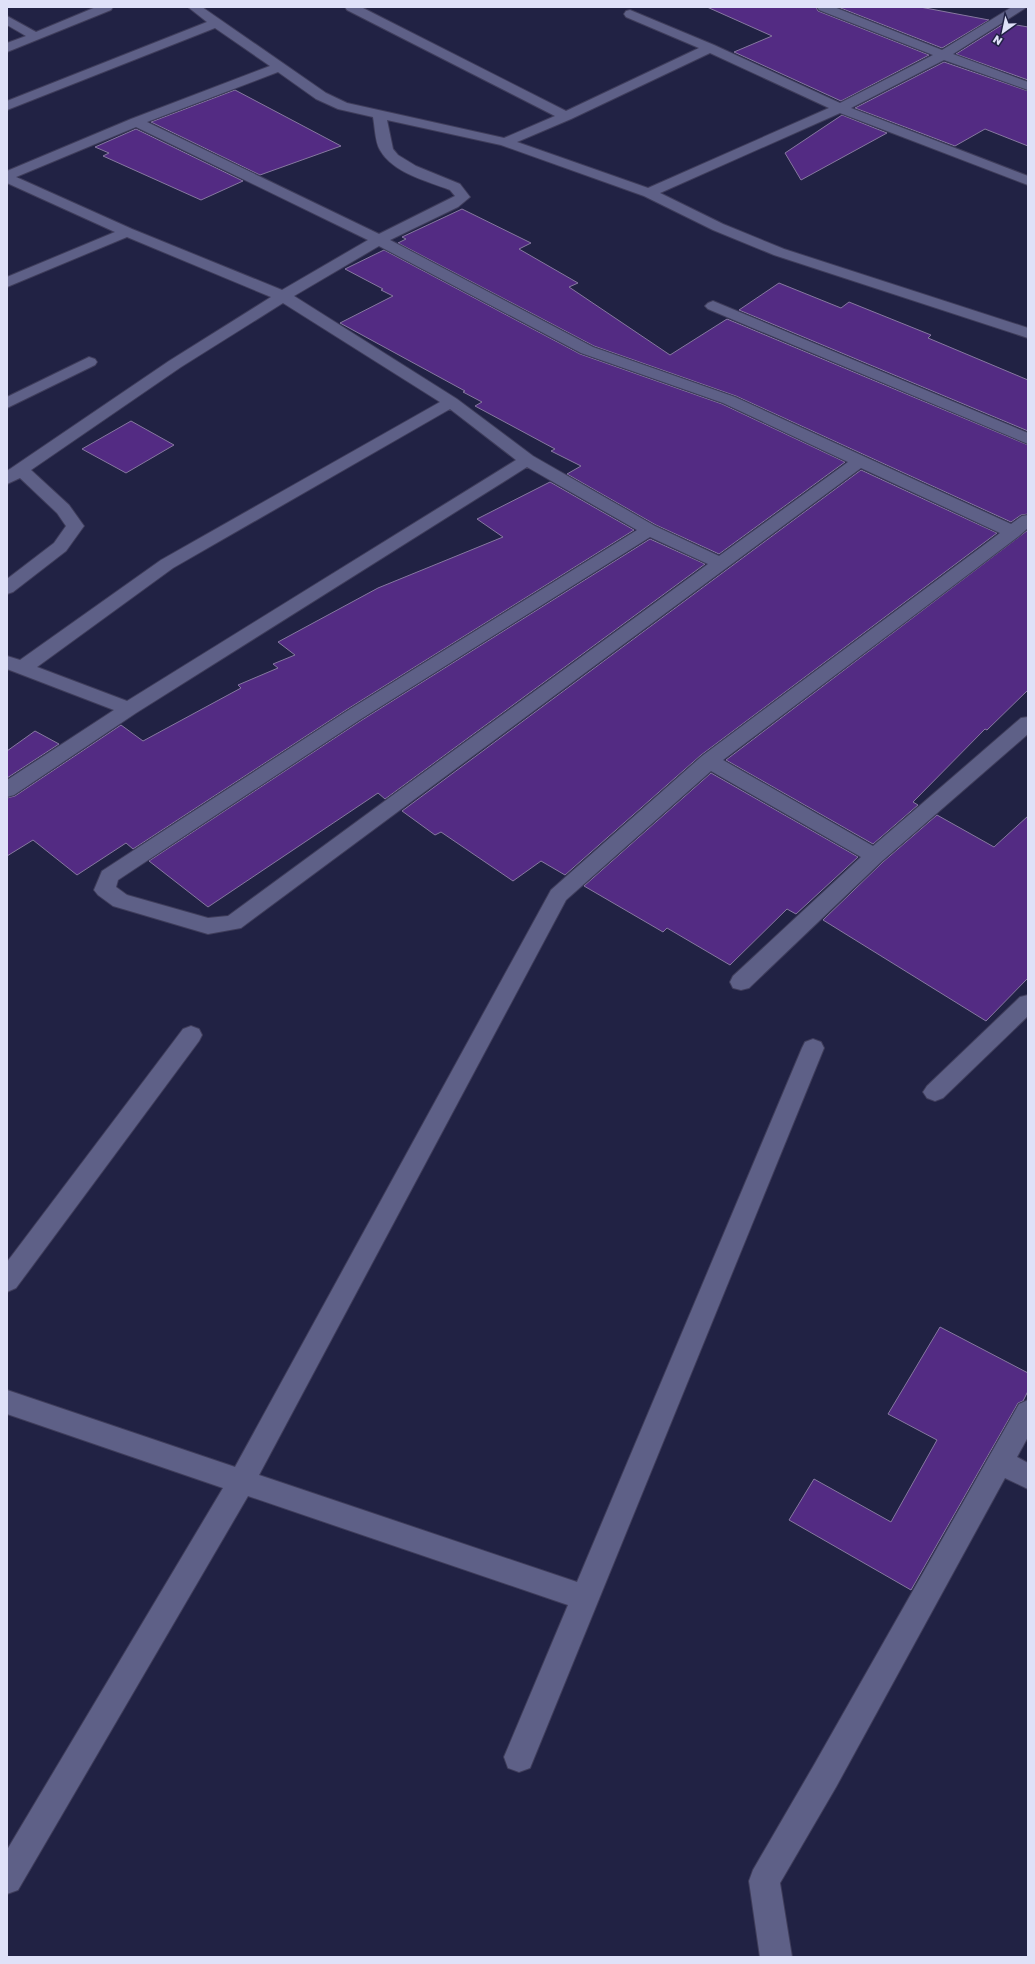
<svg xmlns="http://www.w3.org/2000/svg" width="1035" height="1964" font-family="'Golos Text',sans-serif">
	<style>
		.building { fill: #532b83; stroke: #8678a0 }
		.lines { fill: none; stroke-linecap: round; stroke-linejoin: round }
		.minor-casing { stroke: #3f3d5b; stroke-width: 2 }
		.minor { fill: #5e6087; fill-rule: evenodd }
	</style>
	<rect width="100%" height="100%" fill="#212244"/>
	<!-- building -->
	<g class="building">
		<path d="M707 7H816L818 11 929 55 841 101 734 52 772 36Z"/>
		<path d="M838 7H920L989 20 942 48Z"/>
		<path d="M1005 23 1028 27V80L956 54Z"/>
		<path d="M944 62 1028 91V146L985 129 955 146 855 108Z"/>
		<path d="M235 90 341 146 260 175 151 122Z"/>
		<path d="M842 115 887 133 801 180 785 153Z"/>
		<path d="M136 129 243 181 201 200 103 156 109 153 95 147Z"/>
		<path d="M462 209 531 243 519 249 578 283 569 287 670 355 727 319 1028 445V514L1021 515 1011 522 736 396 594 346 398 243 406 239 402 237Z"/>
		<path d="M384 250 580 354 722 404 845 462 719 554 656 525 567 474 581 466 551 451 555 449 475 406 482 402 463 392 465 391 340 323 393 296 381 290 383 289 345 269Z"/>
		<path d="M779 283 841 308 849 302 931 335 928 338 1028 380V431L739 310Z"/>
		<path d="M131 421 174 445 126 473 82 449Z"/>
		<path d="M861 470 997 533 701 755 565 875 541 861 513 881 441 832 435 835 402 811Z"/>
		<path d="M550 482 634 530 346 710 133 849 126 843 77 875 33 840 7 856V798L15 796 121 725 143 741 241 688 238 685 278 668 273 664 295 655 278 642 378 588 503 537 477 519Z"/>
		<path d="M1028 530V690L987 730 985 729 913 802 918 805 873 844 726 760Z"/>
		<path d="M650 539 705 564 385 799 378 793 208 907 149 861 362 720Z"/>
		<path d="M35 731 59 744 7 778V751Z"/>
		<path d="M711 773 858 857 796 914 787 909 730 965 667 928 663 932 584 886Z"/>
		<path d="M937 815 994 847 1028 816V978L986 1021 823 920 883 862Z"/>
		<path d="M940 1327 1028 1373V1391L1023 1401 1018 1403 911 1590 789 1520 814 1479 891 1522 937 1440 888 1414Z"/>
	</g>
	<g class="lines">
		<!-- minor casing -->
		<g class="minor-casing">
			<g id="minor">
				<path d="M96 7H113L111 10 7 52V43L26 36 7 25V16L36 32Z"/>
				<path d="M188 7H202L326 93 347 103 504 138 555 116 347 10 345 7H361L566 111 699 48 626 17 624 14 626 11 630 10 714 45 840 103 933 55 819 10 817 7H834L942 50 1012 7H1027L953 54 1028 82V90L944 60 851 108 1028 176V185L840 113 660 193 723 224 784 249 1028 328V338L774 255 713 230 644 196 501 145 387 120 393 149 398 155 416 166 460 184 470 197 458 207 390 240 593 347 735 397 1011 524 1022 516 1028 515V528L1019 536 723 760 873 846 1021 718 1028 717V734L882 861 749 988 741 990 733 988 730 982 733 976 861 857 711 771 566 900 259 1475 577 1582 802 1048 805 1042 813 1039 821 1042 824 1048 530 1768 519 1772 508 1768 504 1757 568 1605 248 1496 18 1890 7 1894V1850L223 1488 7 1414V1390L235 1467 551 890 702 756 1000 533 861 468 241 928 208 934 113 906 98 895 94 890 102 871 347 711 637 530 527 467 136 713 14 795 7 797V780L114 710 7 669V656L20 660 161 560 440 402 283 303 181 367 31 470 69 505 84 526 66 551 13 592 7 594V579L54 543 66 526 57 513 20 478 7 484V471L169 361 271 297 127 237 7 287V277L115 232 7 183V171L131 119 270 66 215 28 7 110V101L207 22ZM710 53 829 108 648 188 517 142 571 119ZM278 72 316 99 338 109 373 117C375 127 375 142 380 150 393 173 427 181 450 190L455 196 379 234 147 122ZM136 127 368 240 282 290 132 229 16 177ZM379 246 581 353 723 403 848 462 719 556 655 526 533 456 457 399 294 296ZM450 409 516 460 127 701 37 667 173 568ZM650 537 708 564 228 916 208 918 127 895 116 887 118 880 361 719Z"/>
				<path d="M713 301 1028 433V444L708 309 705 306 708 303Z"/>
				<path d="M89 357 95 359 97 362 95 365 7 408V397Z"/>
				<path d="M1028 995V1016L943 1098 935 1101 927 1098 923 1092 927 1086 1020 997Z"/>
				<path d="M191 1026 199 1029 202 1035 199 1041 16 1288 7 1292V1262L183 1029Z"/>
				<path d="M1028 1400V1437L1017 1457 1028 1463V1489L1005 1478 836 1787 780 1883 792 1957H760L749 1881 753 1870 814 1765 1019 1404Z"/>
			</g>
		</g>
		<!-- minor -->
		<use href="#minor" class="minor"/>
	</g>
	<!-- border -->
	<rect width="1035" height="1964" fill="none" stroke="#dfe1f8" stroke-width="16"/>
	<!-- north arrow -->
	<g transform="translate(1003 32) rotate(213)" stroke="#212244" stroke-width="3" paint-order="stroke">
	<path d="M0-3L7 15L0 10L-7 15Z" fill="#dfe1f8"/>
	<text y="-6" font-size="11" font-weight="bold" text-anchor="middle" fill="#dfe1f8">N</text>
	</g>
</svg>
